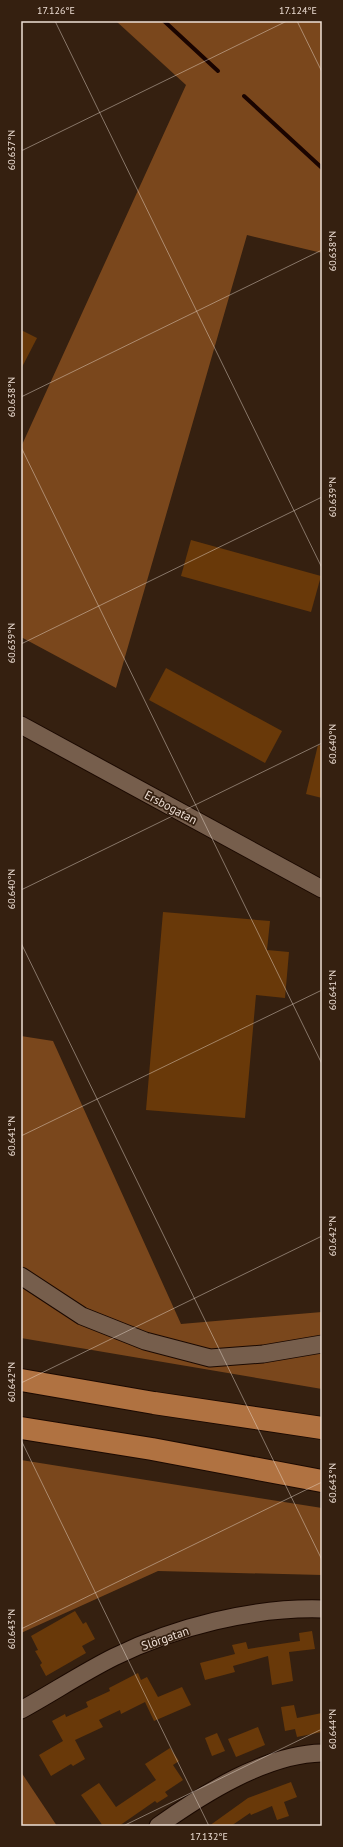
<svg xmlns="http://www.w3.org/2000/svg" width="343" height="1847" font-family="'PT Sans',sans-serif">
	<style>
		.forest { fill: #7a471c }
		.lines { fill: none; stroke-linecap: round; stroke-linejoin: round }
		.stream { stroke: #1a0400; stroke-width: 4 }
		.building { fill: #693909 }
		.minor-casing { stroke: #1b0900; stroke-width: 19 }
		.highway-casing { stroke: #1b0900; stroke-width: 24 }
		.minor { stroke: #765e4c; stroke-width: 17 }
		.highway { stroke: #b07241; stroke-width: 22 }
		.ticks { fill: none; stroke: #eedfd5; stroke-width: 1; stroke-opacity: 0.45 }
		.labels { text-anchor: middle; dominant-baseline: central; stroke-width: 3.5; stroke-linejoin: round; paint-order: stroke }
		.street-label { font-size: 12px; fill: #eedfd5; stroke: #352010 }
		.neatline { fill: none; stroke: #eedfd5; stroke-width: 1.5 }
		.ticks-label { font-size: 10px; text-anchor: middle; fill: #eedfd5 }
	</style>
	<rect width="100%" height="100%" fill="#352010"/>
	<!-- forest -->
	<g class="forest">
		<path d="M116 21H322V253L247 235 116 688 21 637V447L186 85Z"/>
		<path d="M21 1036 53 1041 181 1324 322 1312V1389L21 1338Z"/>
		<path d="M21 1460 322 1508V1575L158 1571 21 1633Z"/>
		<path d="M21 1772 57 1826H21Z"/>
	</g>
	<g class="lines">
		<!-- stream -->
		<g class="stream">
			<path d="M164 21 218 71"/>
			<path d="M244 96 322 168"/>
		</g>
	</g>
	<!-- building -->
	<g class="building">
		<path d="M21 330 37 338 21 369Z"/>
		<path d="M191 540 321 576 311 612 181 576Z"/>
		<path d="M166 668 282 731 265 763 149 700Z"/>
		<path d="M318 745 322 746V798L306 794Z"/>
		<path d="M163 912 270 921 267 950 289 952 285 998 256 995 245 1118 146 1110Z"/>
		<path d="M75 1611 83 1624 86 1622 95 1639 82 1646 86 1653 46 1676 40 1665 42 1663 35 1651 38 1650 31 1636Z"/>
		<path d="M312 1631 315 1649 289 1652 293 1681 272 1685 268 1656 233 1666 235 1672 205 1680 200 1663 235 1654 232 1645 246 1642 248 1649 300 1641 299 1633Z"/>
		<path d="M138 1673 141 1680 147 1677 158 1697 182 1687 191 1705 154 1721 145 1702 121 1714 120 1710 99 1720 103 1727 75 1740 85 1759 73 1766 71 1764 51 1776 39 1755 63 1741 52 1721 65 1714 66 1717 88 1707 86 1702 110 1691 109 1688Z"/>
		<path d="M294 1705 297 1718 322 1713V1732L297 1737 295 1729 285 1731 281 1707Z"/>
		<path d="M258 1727 265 1745 236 1757 228 1739Z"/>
		<path d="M217 1733 225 1751 212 1756 205 1738Z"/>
		<path d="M170 1748 179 1761 173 1765 183 1780 165 1792 168 1796 157 1803 155 1801 119 1826H103L81 1795 99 1783 116 1807 156 1780 145 1764Z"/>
		<path d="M291 1782 297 1797 284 1802 289 1816 277 1820 272 1806 251 1815 250 1813 231 1826H209L248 1798Z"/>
	</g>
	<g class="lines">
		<!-- minor casing -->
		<g class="minor-casing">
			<g id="minor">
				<path d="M21 725 322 889"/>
				<path d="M21 1276 82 1316 145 1341 210 1358 263 1354 322 1344"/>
				<path d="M21 1710C52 1693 82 1673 114 1657 175 1627 253 1607 322 1609"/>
				<path d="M158 1826C203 1794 266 1754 322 1753"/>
			</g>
		</g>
		<!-- highway casing -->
		<g class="highway-casing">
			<g id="highway">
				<path d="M21 1380 154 1403 322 1428"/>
				<path d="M21 1428 152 1449 322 1481"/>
			</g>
		</g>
		<!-- minor -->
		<use href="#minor" class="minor"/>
		<!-- highway -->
		<use href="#highway" class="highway"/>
	</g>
	<!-- ticks -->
	<path class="ticks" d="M55 21 322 568M297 21 322 72M21 151 287 21M21 397 322 250M21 447 322 1064M21 644 322 497M21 890 322 743M21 943 322 1560M21 1136 322 990M21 1383 322 1236M21 1440 209 1826M21 1629 322 1482M123 1826 322 1729"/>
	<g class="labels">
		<!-- street labels -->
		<g class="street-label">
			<text transform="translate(171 807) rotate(28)">Ersbogatan</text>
			<text transform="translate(165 1638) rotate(-19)">Slörgatan</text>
		</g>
	</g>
	<!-- border -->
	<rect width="343" height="1847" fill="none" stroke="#352010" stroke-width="44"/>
	<rect x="22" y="22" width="299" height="1803" class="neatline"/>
	<g class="ticks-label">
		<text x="56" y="14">17.126°E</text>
		<text x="298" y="14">17.124°E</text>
		<text transform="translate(11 150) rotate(-90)" y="4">60.637°N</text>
		<text transform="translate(332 251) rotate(-90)" y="4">60.638°N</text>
		<text transform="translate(11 397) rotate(-90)" y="4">60.638°N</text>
		<text transform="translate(332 497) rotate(-90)" y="4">60.639°N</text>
		<text transform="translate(11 643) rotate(-90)" y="4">60.639°N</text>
		<text transform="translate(332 744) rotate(-90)" y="4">60.640°N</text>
		<text transform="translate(11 889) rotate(-90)" y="4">60.640°N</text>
		<text transform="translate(332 990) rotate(-90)" y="4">60.641°N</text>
		<text transform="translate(11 1136) rotate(-90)" y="4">60.641°N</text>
		<text transform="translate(332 1236) rotate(-90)" y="4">60.642°N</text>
		<text transform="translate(11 1382) rotate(-90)" y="4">60.642°N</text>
		<text transform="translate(332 1483) rotate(-90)" y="4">60.643°N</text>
		<text transform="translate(11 1629) rotate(-90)" y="4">60.643°N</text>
		<text transform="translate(332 1729) rotate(-90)" y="4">60.644°N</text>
		<text x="209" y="1840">17.132°E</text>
	</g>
</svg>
